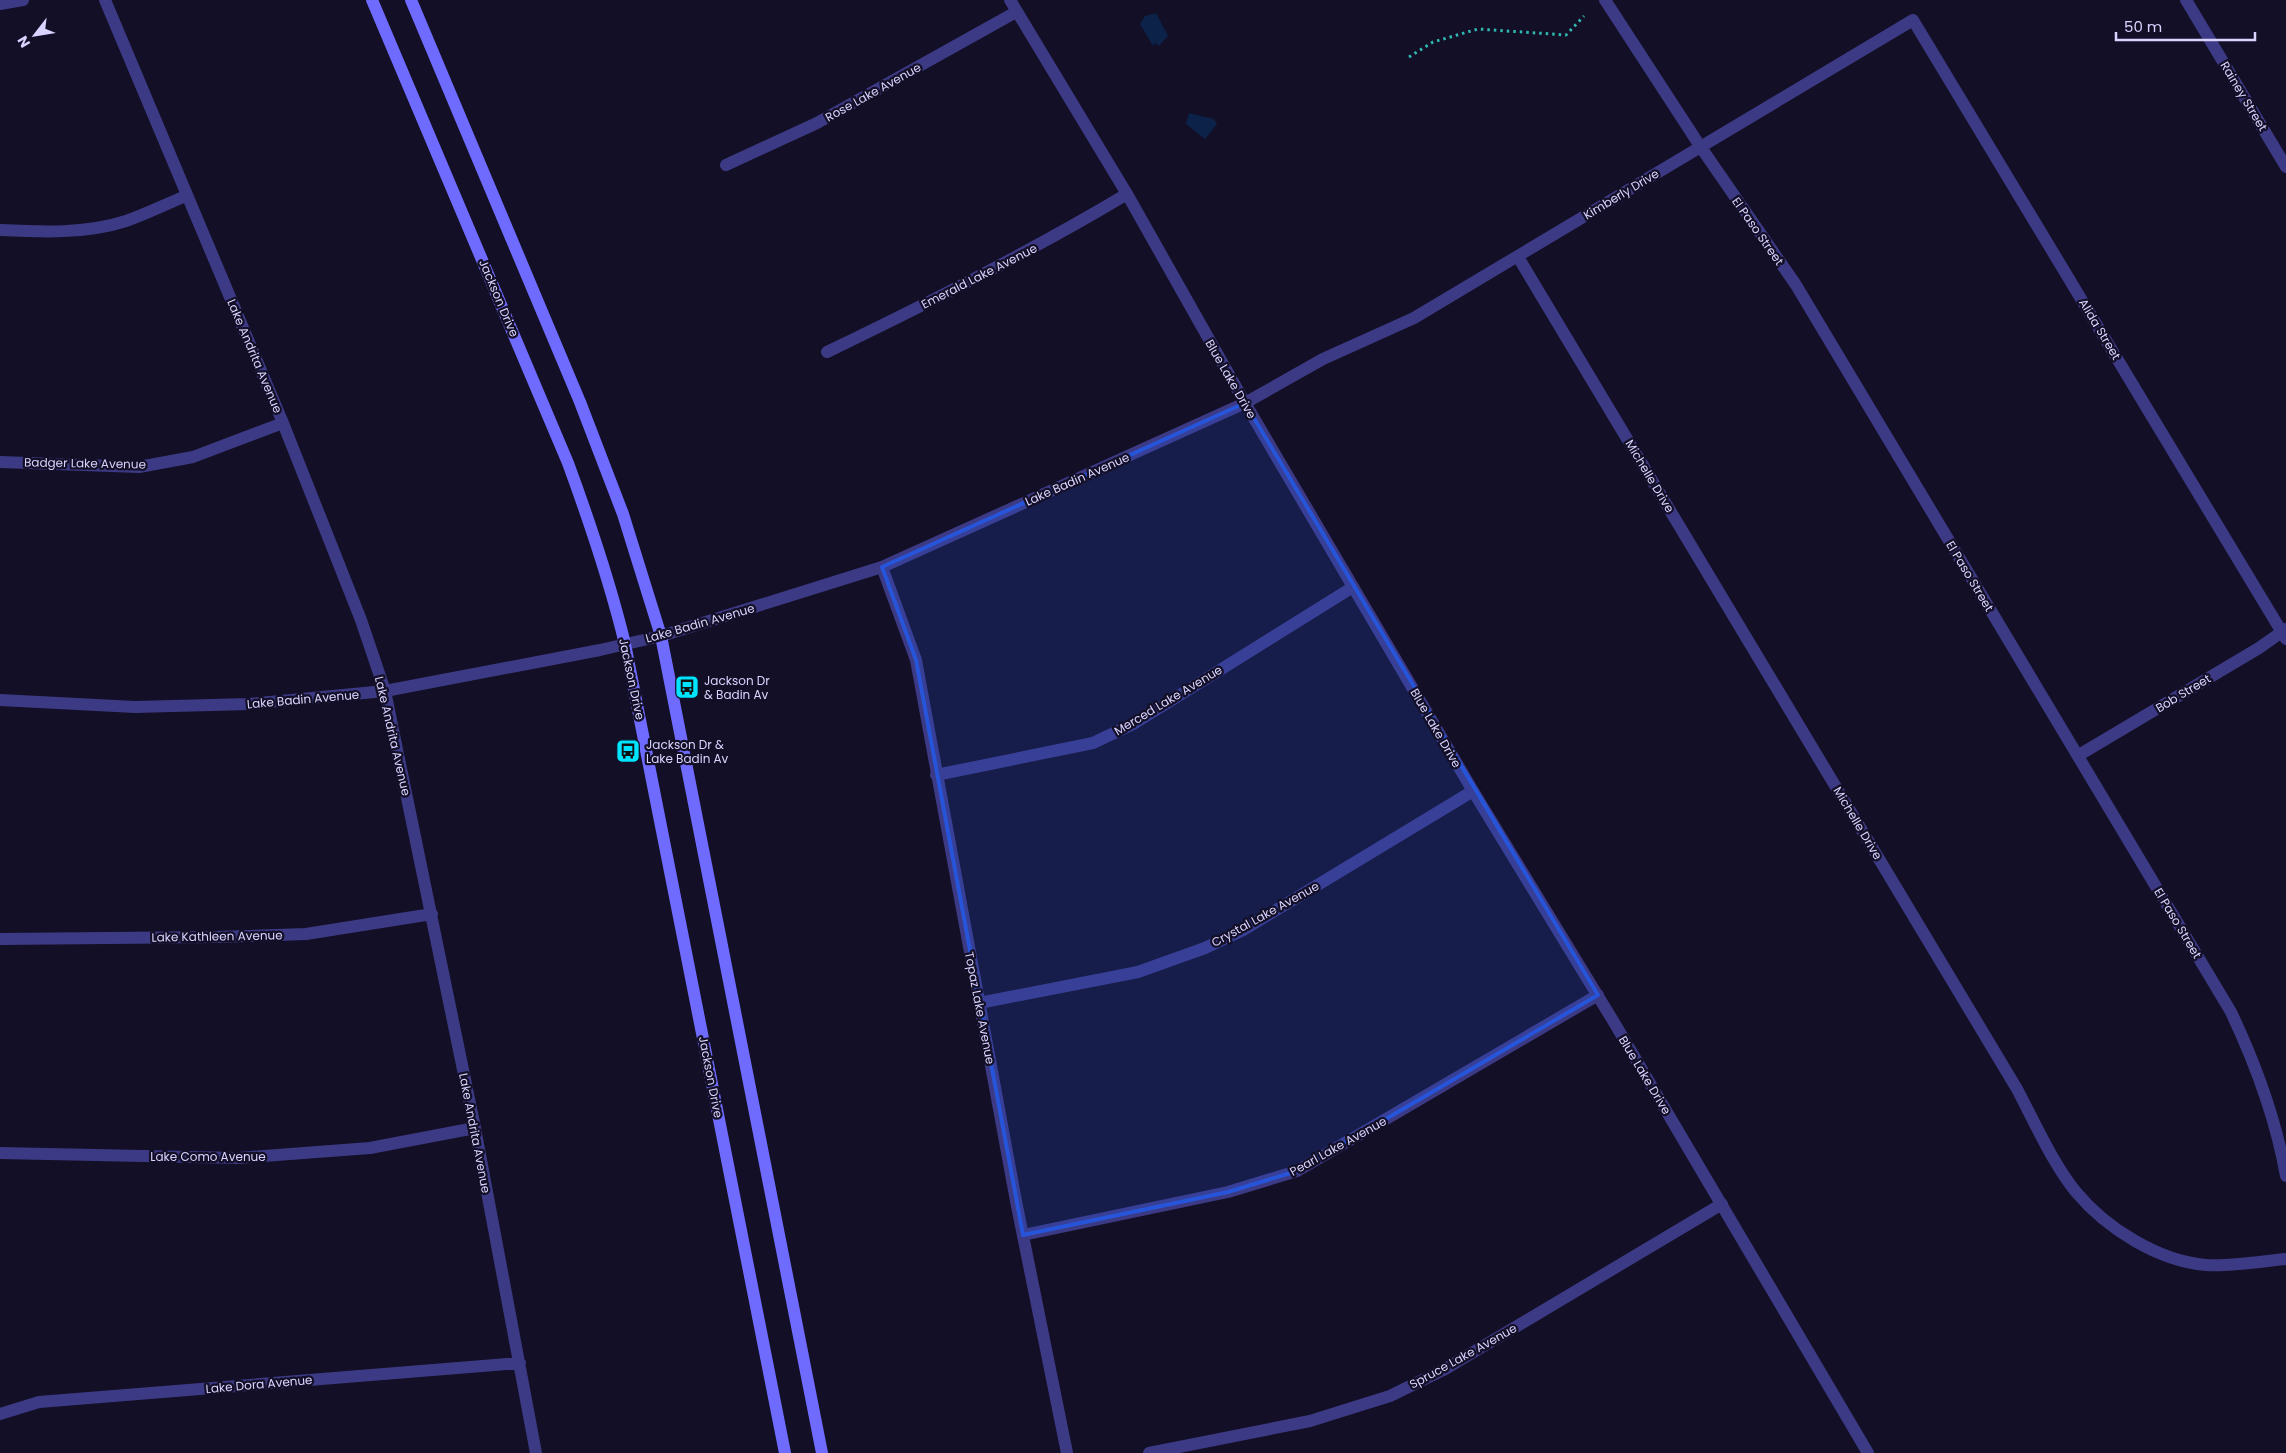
<svg xmlns="http://www.w3.org/2000/svg" width="2286" height="1453" font-family="Poppins,sans-serif">
	<rect width="100%" height="100%" fill="#130f26"/>
	<path fill="#0c2248" d="M 1156,13 L 1168,36 L 1159,46 L 1155,43 L 1153,46 L 1140,24 L 1145,16 Z
		M 1189,113 L 1214,119 L 1217,124 L 1205,139 L 1186,124 Z"/>
	<g fill="none" stroke-linecap="round" stroke-linejoin="round">
		<path stroke="#2fb8b0" stroke-width="3" stroke-dasharray="2.5 4" stroke-linecap="butt" d="M 1409,57 L 1433,42 L 1478,29 L 1566,35 L 1584,16"/>
		<path stroke="#3d3a85" stroke-width="12" d="M 105,0 L 283,423 L 361,620 L 385,691 L 475,1128 L 536,1453
			M 2186,0 L 2286,167
			M 0,4 L 23,0
			M 726,165 L 817,123 L 1016,12
			M 0,230 C 41,232 86,234 126,221 C 146,214 166,204 186,196
			M 1518,257 L 2017,1089 C 2034,1121 2053,1164 2076,1192 C 2106,1228 2158,1261 2206,1265 C 2227,1267 2264,1261 2286,1259
			M 827,352 C 929,303 1030,252 1127,194
			M 0,462 L 139,467 L 193,457 L 283,423
			M 882,567 L 916,660 L 1016,1201 L 1067,1453
			M 0,700 L 135,707 L 249,704 L 385,691 L 600,650 L 661,636 L 882,567 L 1245,403 L 1323,359 L 1414,318 L 1913,20 L 2286,639
			M 2079,755 L 2259,648 L 2286,629
			M 936,775 L 1093,743 L 1135,723 L 1353,587
			M 0,939 L 216,937 L 306,934 L 432,914
			M 979,1003 L 1138,972 L 1205,948 L 1243,930 L 1473,791
			M 0,1153 L 238,1158 L 370,1148 L 475,1128
			M 1023,1235 L 1228,1192 L 1297,1171 L 1598,995
			M 0,1414 L 39,1402 L 520,1363
			M 1149,1453 L 1310,1421 L 1390,1396 L 1445,1369 L 1722,1204"/>
		<path stroke="#3d3a85" stroke-width="12" d="M 1010,0 L 1127,194 L 1245,403 L 1473,791 L 1612,1019 L 1868,1453
			M 1605,0 L 1700,146 L 1796,285 L 2231,1012 C 2256,1065 2276,1119 2286,1176"/>
		<path stroke="#6f6bff" stroke-width="12" d="M 372,0 L 568,463 C 590,523 610,582 625,644 L 785,1453
			M 411,0 L 580,402 L 623,514 L 661,636 L 822,1453"/>
	</g>
	<path fill="#2655da" fill-opacity="0.2" stroke="#2655da" stroke-width="4" stroke-linejoin="round" d="M 1245,403 L 1598,995 L 1297,1171 L 1228,1192 L 1023,1235 L 916,660 L 882,567 Z"/>
	<defs>
		<g id="bus-square" transform="scale(1.25)"><rect x="-9" y="-9" width="18" height="18" rx="4" fill="#00e5ff" stroke="#130f26"/><path d="M-5-6H5V4H4V6H2V4H-2V6H-4V4H-5ZM-3.5-4V0h7V-4ZM-3.5 1.2v1.5H-2V1.2ZM2 1.2v1.5H3.5V1.2Z" fill="#111"/></g>
	</defs>
	<g fill-rule="evenodd">
		<use href="#bus-square" x="687" y="687"/>
		<use href="#bus-square" x="628" y="751"/>
	</g>
	<g text-anchor="middle" dominant-baseline="central" stroke-width="4.5" stroke-linejoin="round" paint-order="stroke">
		<g font-size="12" fill="#d9d4ff" stroke="#130f26">
			<text transform="translate(873 92) rotate(-29)">Rose Lake Avenue</text>
			<text transform="translate(2244 96) rotate(59)">Rainey Street</text>
			<text transform="translate(1621 194) rotate(-31)">Kimberly Drive</text>
			<text transform="translate(1758 231) rotate(55)">El Paso Street</text>
			<text transform="translate(979 276) rotate(-27)">Emerald Lake Avenue</text>
			<text transform="translate(499 298) rotate(67)">Jackson Drive</text>
			<text transform="translate(2100 329) rotate(59)">Alida Street</text>
			<text transform="translate(255 356) rotate(67)">Lake Andrita Avenue</text>
			<text transform="translate(1231 379) rotate(60)">Blue Lake Drive</text>
			<text transform="translate(85 463) rotate(1)">Badger Lake Avenue</text>
			<text transform="translate(1650 476) rotate(59)">Michelle Drive</text>
			<text transform="translate(1077 479) rotate(-24)">Lake Badin Avenue</text>
			<text transform="translate(1970 576) rotate(59)">El Paso Street</text>
			<text transform="translate(700 623) rotate(-16)">Lake Badin Avenue</text>
			<text transform="translate(632 679) rotate(78)">Jackson Drive</text>
			<text transform="translate(2183 693) rotate(-31)">Bob Street</text>
			<text transform="translate(303 699) rotate(-5)">Lake Badin Avenue</text>
			<text transform="translate(1168 700) rotate(-31)">Merced Lake Avenue</text>
			<text transform="translate(1436 728) rotate(60)">Blue Lake Drive</text>
			<text transform="translate(393 736) rotate(77)">Lake Andrita Avenue</text>
			<text transform="translate(1858 823) rotate(59)">Michelle Drive</text>
			<text transform="translate(1265 914) rotate(-29)">Crystal Lake Avenue</text>
			<text transform="translate(2178 923) rotate(59)">El Paso Street</text>
			<text transform="translate(217 936) rotate(-1)">Lake Kathleen Avenue</text>
			<text transform="translate(980 1008) rotate(79)">Topaz Lake Avenue</text>
			<text transform="translate(1645 1075) rotate(59)">Blue Lake Drive</text>
			<text transform="translate(711 1077) rotate(79)">Jackson Drive</text>
			<text transform="translate(475 1133) rotate(79)">Lake Andrita Avenue</text>
			<text transform="translate(1338 1146) rotate(-29)">Pearl Lake Avenue</text>
			<text x="208" y="1156">Lake Como Avenue</text>
			<text transform="translate(1463 1356) rotate(-29)">Spruce Lake Avenue</text>
			<text transform="translate(259 1384) rotate(-5)">Lake Dora Avenue</text>
		</g>
		<g font-size="12" fill="#d9d4ff" stroke="#130f26" text-anchor="start">
			<text x="704" y="680">Jackson Dr<tspan x="704" dy="14">&amp; Badin Av</tspan></text>
			<text x="646" y="744">Jackson Dr &amp;<tspan x="646" dy="14">Lake Badin Av</tspan></text>
		</g>
	</g>
	<g transform="translate(35 35) rotate(239)" stroke="#130f26" stroke-width="4" paint-order="stroke">
	<path d="M0-4L9 19L0 12L-9 19Z" fill="#d9d4ff"/>
	<text y="-8" font-size="14" font-weight="bold" text-anchor="middle" fill="#d9d4ff">N</text>
	</g>
	<path d="M2116 32v8h139v-8" fill="none" stroke="#d9d4ff" stroke-width="2.5"/>
	<text x="2124" y="32" font-size="15" fill="#d9d4ff" stroke="#130f26" stroke-width="4" paint-order="stroke">50 m</text>
</svg>
